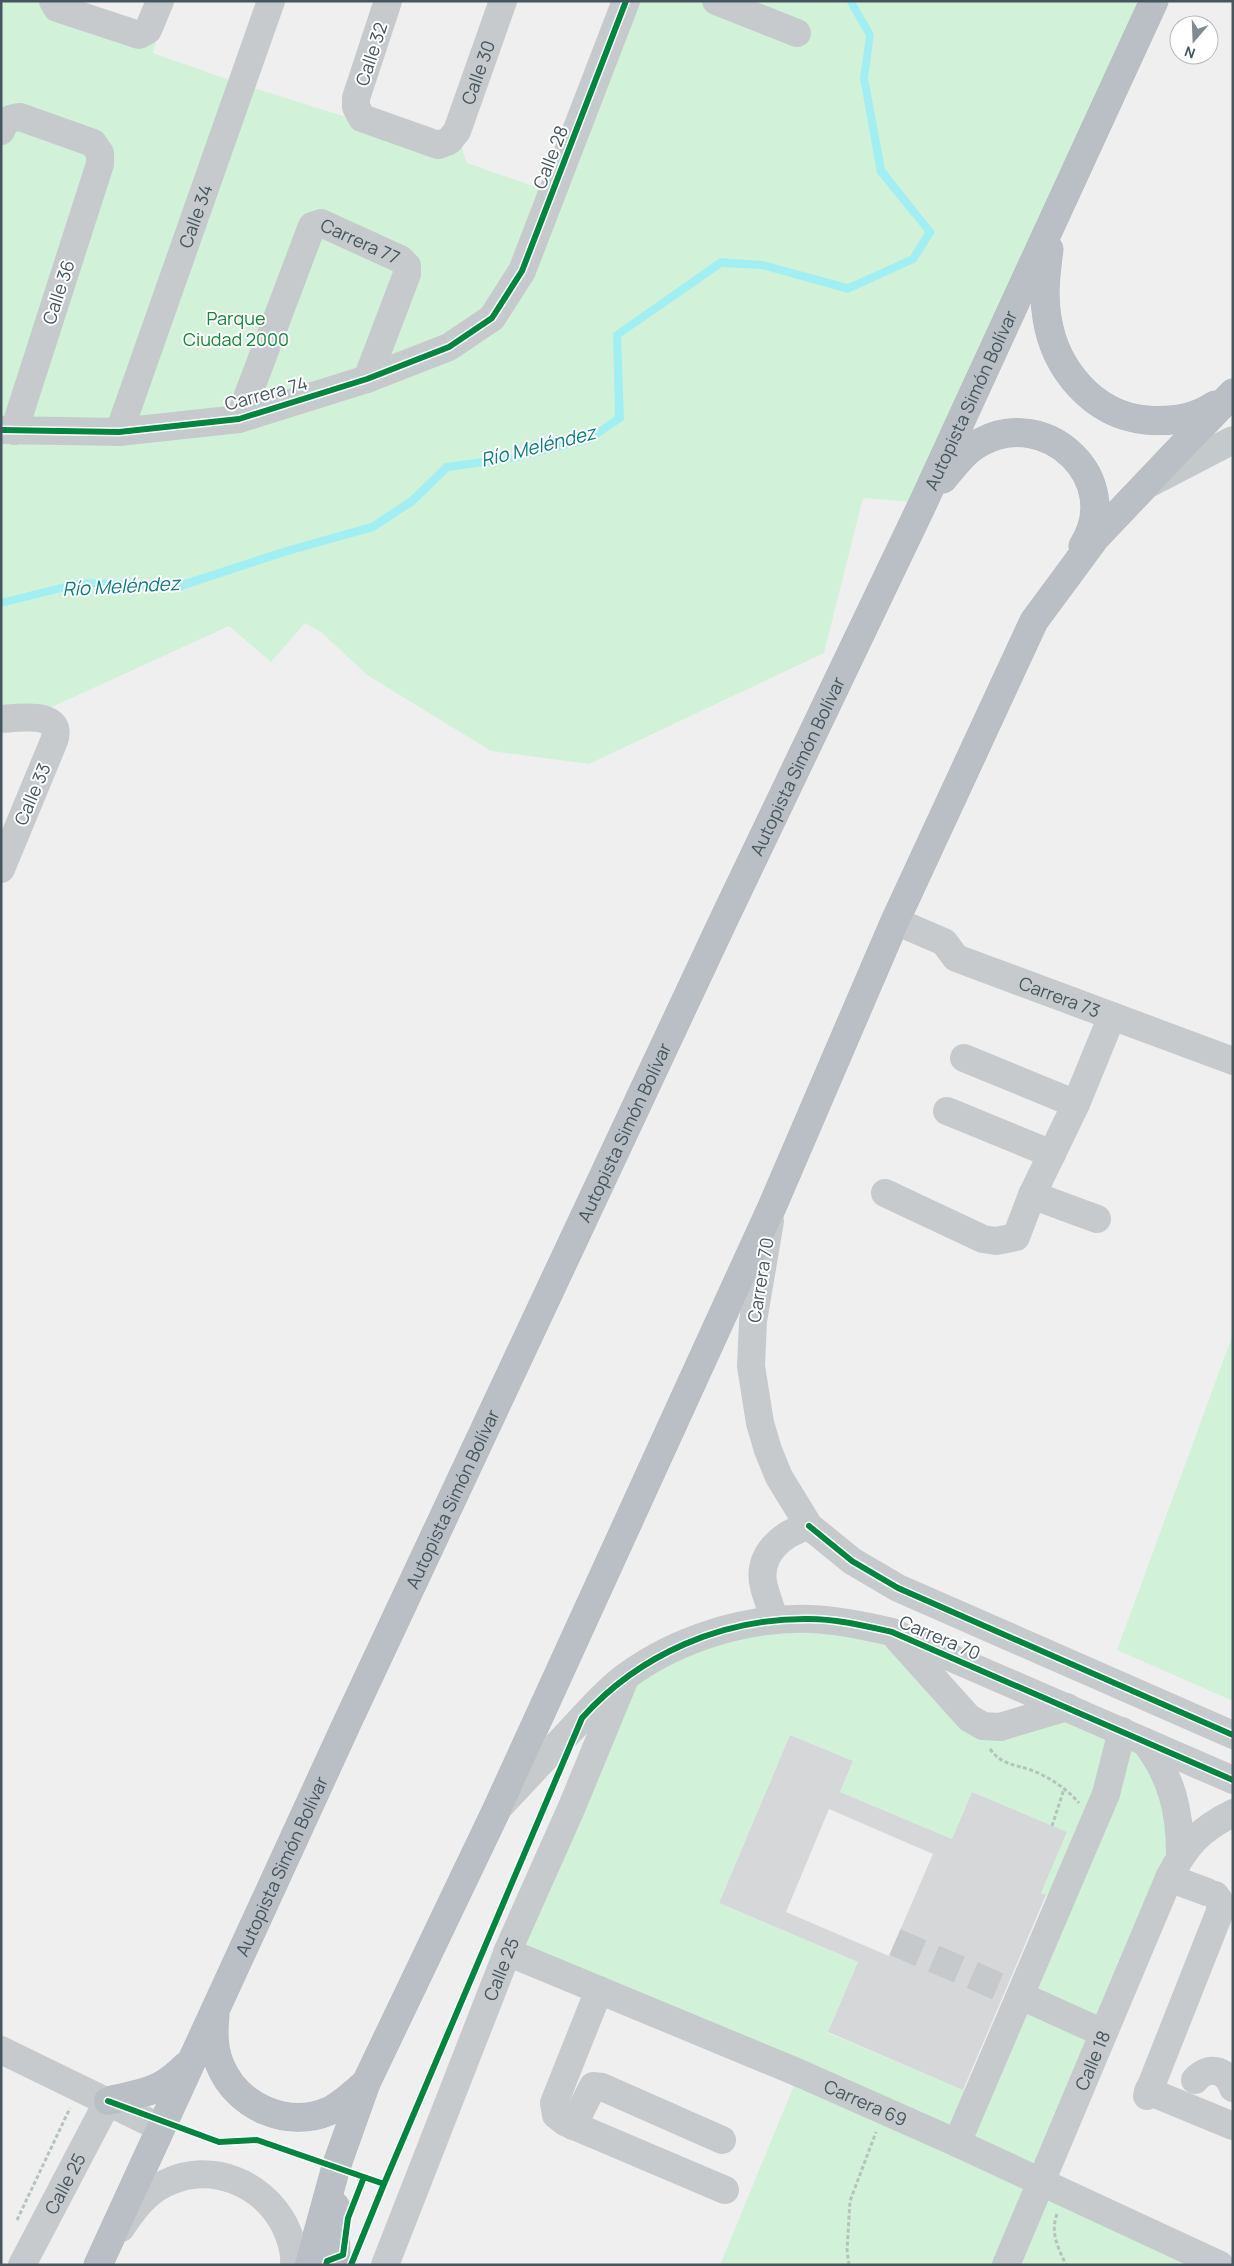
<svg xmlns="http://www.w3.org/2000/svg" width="1234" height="2266" font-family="Manrope,sans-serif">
	<rect width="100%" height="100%" fill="#f0efef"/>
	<path fill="#d1f2d8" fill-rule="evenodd" d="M 1,1 L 34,1 L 156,42 L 153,53 L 241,84 L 346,117 L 461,146 L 467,163 L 533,186 L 557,181 L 626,1 L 1154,1 L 923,503 L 863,498 L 824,653 L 589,764 L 491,751 L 367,675 L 321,632 L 305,623 L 271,662 L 229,626 L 30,717 L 1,719 Z
		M 1233,1334 L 1233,1701 L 1117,1650 Z
		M 723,1630 L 892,1632 L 969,1718 L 1051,1713 L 1145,1742 L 1180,1831 L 1040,2183 L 1220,2265 L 720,2265 L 799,2073 L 509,1948 L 625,1677 ZM 790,1735 L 853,1761 L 840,1792 L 952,1839 L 972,1792 L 1067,1832 L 1041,1893 L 1053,1899 L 971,2093 L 828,2033 L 858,1962 L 719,1903 Z"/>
	<path fill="#a2eff3" d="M 846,1 L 855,1 L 874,34 L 868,78 L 885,169 L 935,232 L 916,262 L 848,293 L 762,269 L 722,267 L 621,337 L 624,420 L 590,443 L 512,462 L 449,471 L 414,505 L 374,531 L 288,555 L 179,591 L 82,587 L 1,607 L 1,599 L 81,579 L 178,582 L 286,547 L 371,523 L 409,498 L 445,463 L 511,454 L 587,436 L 615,416 L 613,333 L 720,258 L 763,261 L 848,284 L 910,256 L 925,232 L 877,173 L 860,78 L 866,36 Z"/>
	<path fill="#d6d7d8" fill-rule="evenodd" d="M 790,1735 L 853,1761 L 840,1792 L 952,1839 L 972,1792 L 1067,1832 L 1041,1893 L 1046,1895 L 963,2090 L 828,2032 L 858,1962 L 719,1903 ZM 829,1809 L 933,1854 L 889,1956 L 786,1912 Z"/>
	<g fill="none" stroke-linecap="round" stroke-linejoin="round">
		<path stroke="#c5c9cb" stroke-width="28" stroke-dasharray="28 14" stroke-linecap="butt" d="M 895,1942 L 1039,2004"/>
		<g stroke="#b4bbc0" stroke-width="29">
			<g id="highway">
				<path d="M 1049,249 C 1046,272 1043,295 1047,318 C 1055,369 1093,415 1146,420 C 1170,422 1195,419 1215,405"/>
				<path d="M 943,479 C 954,466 965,450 981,442 C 1047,406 1125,480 1083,546"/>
				<path d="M 215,2016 C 213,2033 213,2049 220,2065 C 237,2107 288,2129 329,2111 C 342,2105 355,2092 366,2083"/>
				<path d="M 108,2101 C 144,2092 158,2094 186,2066"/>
				<path d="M 335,2206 L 336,2265"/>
				<path id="s9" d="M 98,2265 L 347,1723 L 724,919 L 923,503 L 1154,1"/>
				<path d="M 309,2265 L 336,2167 L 366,2083 L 497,1809 L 772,1207 L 895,921 L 1034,621 L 1096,537 L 1233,393"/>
			</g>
		</g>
		<path stroke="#b4c4bd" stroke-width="3" stroke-dasharray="4 2.5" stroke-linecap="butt" d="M 990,1749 C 1002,1765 1013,1764 1031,1770 C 1049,1777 1066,1788 1079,1803
			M 1052,1826 L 1064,1789
			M 1057,2214 C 1050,2233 1058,2247 1066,2265
			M 17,2220 L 70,2108
			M 849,2265 L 847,2250 L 850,2201 L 876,2132"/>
		<g stroke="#c6cacc" stroke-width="28">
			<path d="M 53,1 L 57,8 L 139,35 L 148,30 L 160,1"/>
			<path id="s1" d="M 388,1 L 356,98 L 356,107 L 362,118 L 438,145 L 449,141 L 457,131 L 503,1"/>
			<path d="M 716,1 L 797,33"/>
			<path d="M 1,131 C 5,120 10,118 20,117 L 93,143 L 100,153 L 100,164 L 14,431"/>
			<path id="s2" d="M 239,419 L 312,226 L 321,223 L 400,259 L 407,266 L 407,274 L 367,379"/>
			<path d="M 1,430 L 119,432 L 239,419 L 367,379 L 449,347 L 492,318 L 522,271 L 626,1"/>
			<path id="s3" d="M 119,432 L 271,1"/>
			<path d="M 1,719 C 18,718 65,710 54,741 L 1,869"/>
			<path id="s4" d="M 895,921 L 944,942 L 956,958 L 1233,1061"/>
			<path d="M 964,1058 L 1076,1104"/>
			<path d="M 947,1111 L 1052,1154"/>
			<path d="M 885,1193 L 983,1239 L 996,1241 L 1016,1237 L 1032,1195 L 1076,1104 L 1112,1016"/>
			<path d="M 1032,1195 L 1097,1219"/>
			<path d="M 770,1221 L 753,1321 L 751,1366 L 760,1423 L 768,1450 L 779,1477 L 809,1526 L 852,1561 L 898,1588 L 1233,1735"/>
			<path d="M 775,1620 C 771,1609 767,1598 764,1587 C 756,1555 782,1533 809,1526"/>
			<path d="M 898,1639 L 969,1718 L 983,1726 L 1000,1727 L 1067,1707"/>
			<path d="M 1145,1742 C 1172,1777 1180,1811 1180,1855"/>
			<path d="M 501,1805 C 525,1779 549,1754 573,1728 C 590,1710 605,1692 625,1677 C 676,1639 746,1617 810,1619 C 838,1620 865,1626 892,1632 L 1233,1780"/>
			<path d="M 1169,1878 L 1207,1892"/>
			<path id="s5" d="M 507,1952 L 799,2073 L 957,2143 L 1220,2265"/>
			<path d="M 599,1990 L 554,2103 L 556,2115 L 565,2122 L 725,2190"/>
			<path d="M 1039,2004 L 1103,2033"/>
			<path d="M 1,2050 L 161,2128"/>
			<path d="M 1195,2080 C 1208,2065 1227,2069 1233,2088"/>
			<path d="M 1148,2091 L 1233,2126"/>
			<path d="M 1147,2096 L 1219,1914 C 1221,1906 1221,1901 1215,1895"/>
			<path d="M 573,2126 L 593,2086 L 602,2087 L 722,2140"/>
			<path d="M 957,2143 L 1106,1794 L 1122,1731"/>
			<path d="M 121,2228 C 133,2210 146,2192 166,2183 C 211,2161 262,2183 284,2224 C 290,2236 295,2252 294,2265"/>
			<path id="s6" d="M 22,2265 L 108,2101"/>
			<path id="s7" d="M 385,2265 L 509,1948 L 571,1809 L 623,1683"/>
			<path id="s8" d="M 1006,2265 L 1169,1878 C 1185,1846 1200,1829 1233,1813"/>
		</g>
		<path stroke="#c4c9cb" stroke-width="28" d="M 1150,483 L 1233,440"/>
		<use href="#highway" stroke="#b9bfc4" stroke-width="28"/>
		<g stroke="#fff" stroke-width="9">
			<path id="cycleway" d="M 1,430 L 119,432 L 239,419 L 367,379 L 449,347 L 492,318 L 522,271 L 626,1
				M 809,1526 L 852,1561 L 898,1588 L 1233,1735
				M 108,2101 L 219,2142 L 257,2140 L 384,2184 L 351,2265
				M 384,2184 L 582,1718 C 639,1654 723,1618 809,1619 C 837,1619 865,1626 892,1632 L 1233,1780
				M 326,2265 L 327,2261 L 343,2255 L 348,2218 L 364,2177"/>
		</g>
		<use href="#cycleway" stroke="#00873e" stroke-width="6"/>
	</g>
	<g text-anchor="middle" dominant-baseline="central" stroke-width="4" stroke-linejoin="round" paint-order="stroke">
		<g font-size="18" fill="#45565e" stroke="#fff">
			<text transform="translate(371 54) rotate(-72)">Calle 32</text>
			<text stroke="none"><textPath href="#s1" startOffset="291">Calle 30</textPath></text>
			<text transform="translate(550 157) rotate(-69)">Calle 28</text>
			<text stroke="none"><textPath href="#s3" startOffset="229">Calle 34</textPath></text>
			<text stroke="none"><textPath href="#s2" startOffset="259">Carrera 77</textPath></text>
			<text transform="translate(58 292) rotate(-72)">Calle 36</text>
			<text transform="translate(266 393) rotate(-15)">Carrera 74</text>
			<text stroke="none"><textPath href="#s9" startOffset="2059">Autopista Simón Bolívar</textPath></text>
			<text stroke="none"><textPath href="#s9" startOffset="1654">Autopista Simón Bolívar</textPath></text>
			<text transform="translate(32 794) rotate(-67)">Calle 33</text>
			<text stroke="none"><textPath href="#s4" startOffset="184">Carrera 73</textPath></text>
			<text stroke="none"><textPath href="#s9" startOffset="1249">Autopista Simón Bolívar</textPath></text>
			<text transform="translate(760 1280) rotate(-81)">Carrera 70</text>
			<text stroke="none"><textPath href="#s9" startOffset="844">Autopista Simón Bolívar</textPath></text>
			<text transform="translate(940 1637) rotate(23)">Carrera 70</text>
			<text stroke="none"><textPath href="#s9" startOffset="439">Autopista Simón Bolívar</textPath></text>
			<text stroke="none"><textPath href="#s7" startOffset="318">Calle 25</textPath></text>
			<text stroke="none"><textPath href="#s8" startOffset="222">Calle 18</textPath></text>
			<text stroke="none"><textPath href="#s5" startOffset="389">Carrera 69</textPath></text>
			<text stroke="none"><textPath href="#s6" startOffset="92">Calle 25</textPath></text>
		</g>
		<g font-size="18" fill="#0d8837" stroke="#fff">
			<text x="236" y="318">Parque<tspan x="236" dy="21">Ciudad 2000</tspan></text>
		</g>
		<g font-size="19" font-style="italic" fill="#057e84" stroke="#fff">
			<text transform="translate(538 446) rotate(-14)">Río Meléndez</text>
			<text transform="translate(121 586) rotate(-3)">Río Meléndez</text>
		</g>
	</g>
	<rect width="1234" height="2266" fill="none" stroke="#45565e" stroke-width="5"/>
	<g transform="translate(1194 40) rotate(199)"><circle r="24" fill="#ffffff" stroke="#b5bbbf"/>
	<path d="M0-4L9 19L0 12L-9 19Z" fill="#818c91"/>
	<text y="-8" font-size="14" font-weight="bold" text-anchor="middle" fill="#45565e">N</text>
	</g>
</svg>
